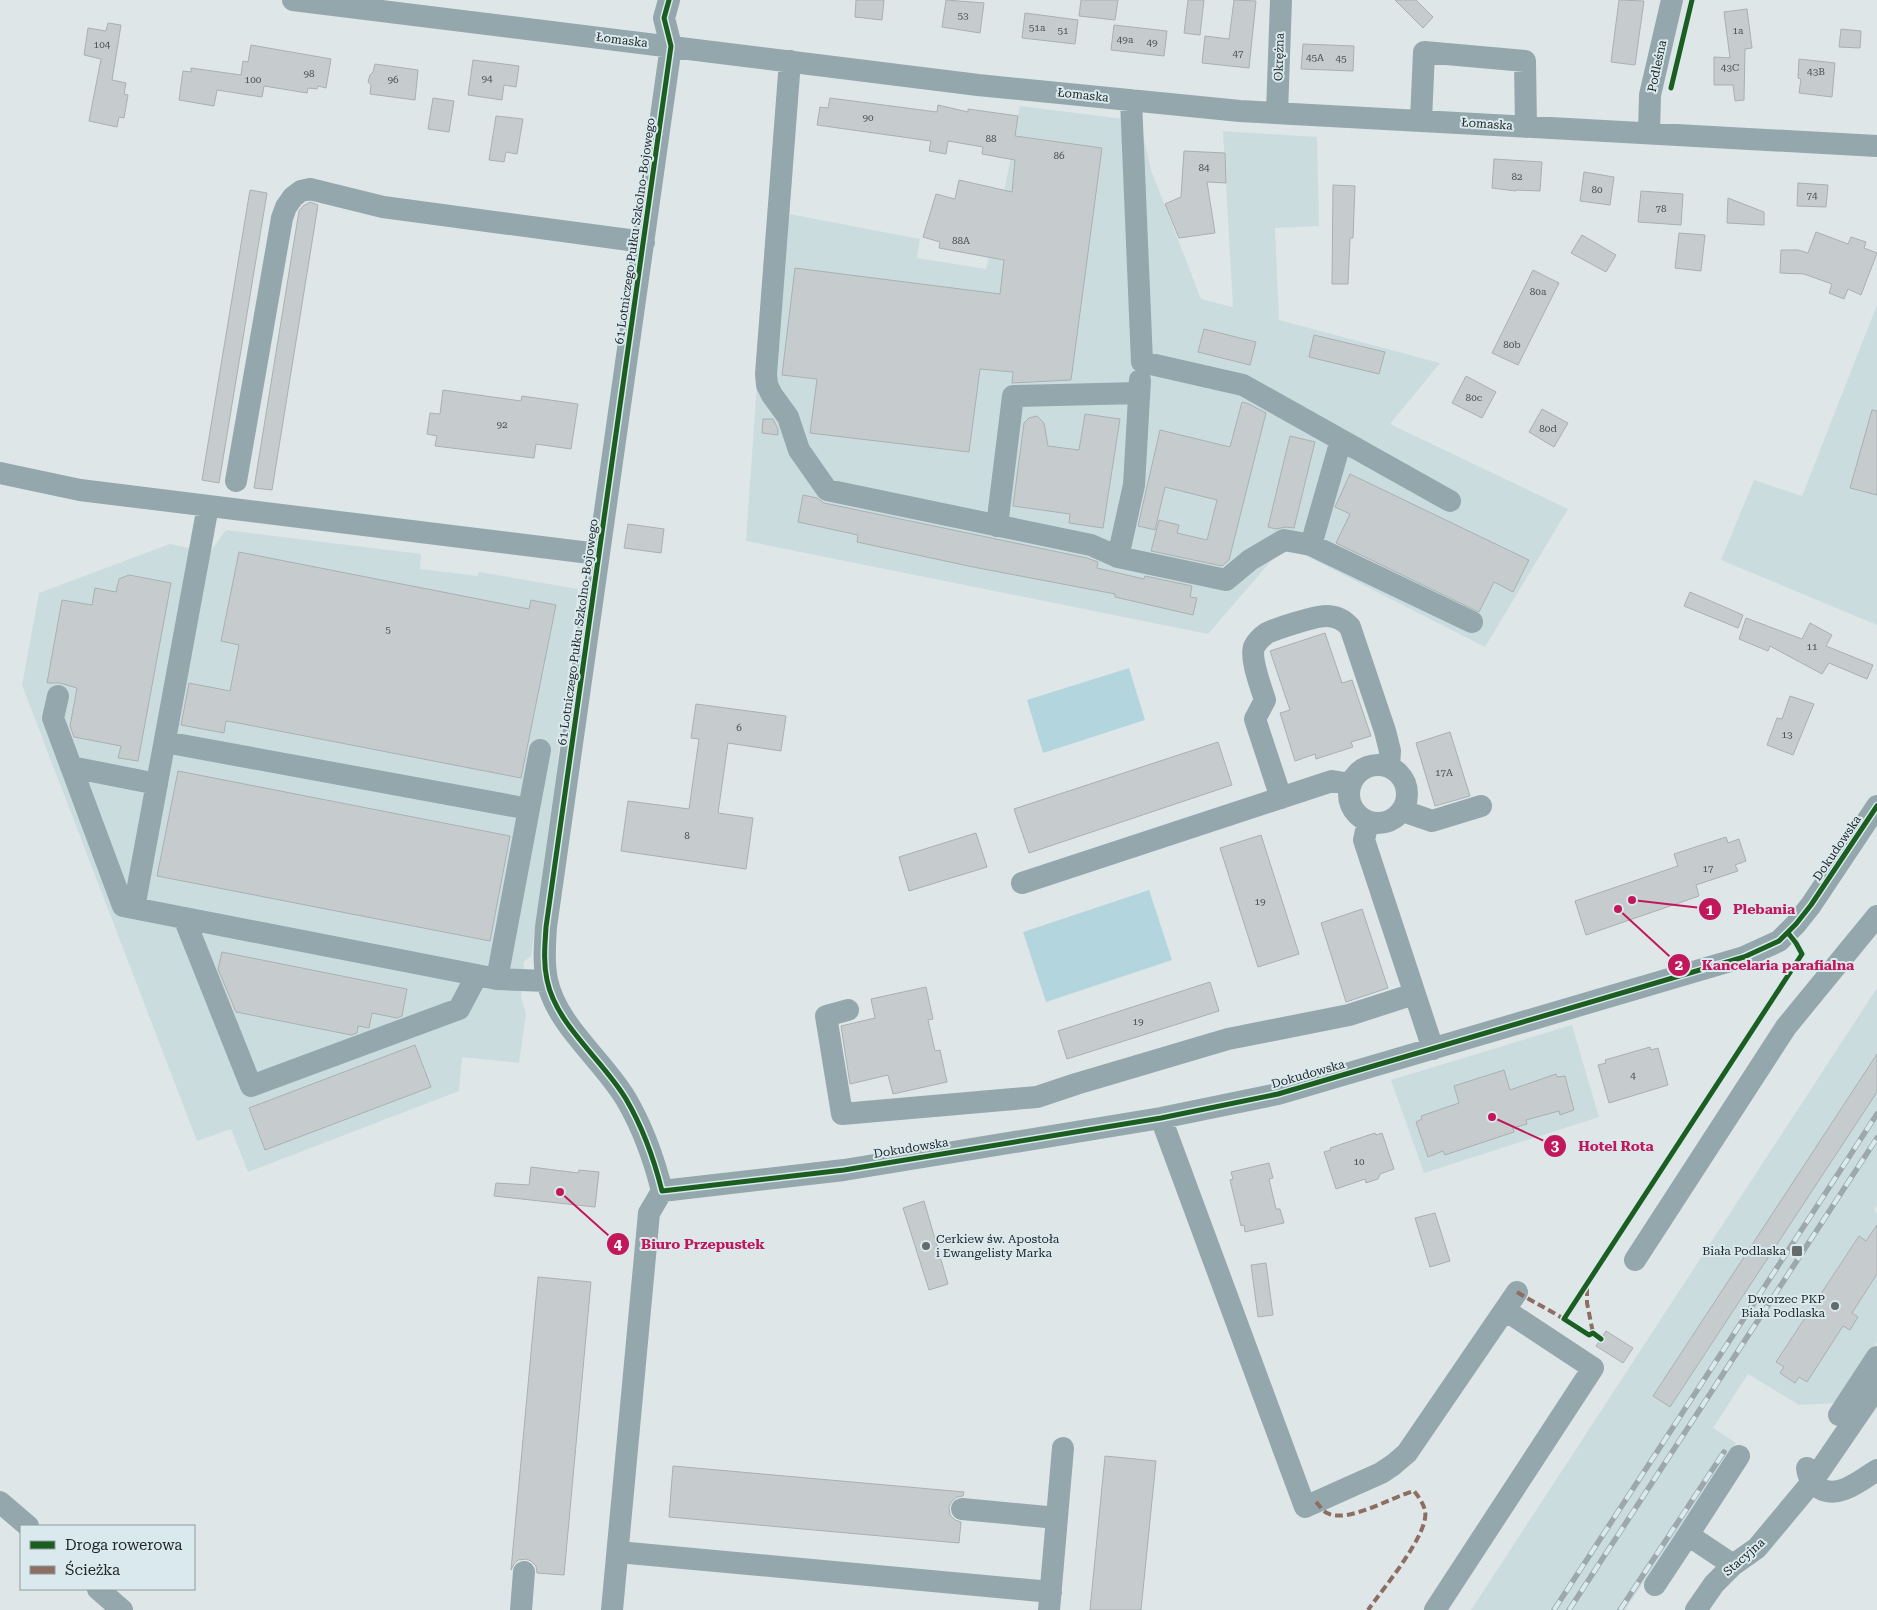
<svg xmlns="http://www.w3.org/2000/svg" width="1877" height="1610" font-family="'Roboto Serif',serif">
	<rect width="100%" height="100%" fill="#dee6e8"/>
	<path fill="#cbdcdf" d="M 1020,106 L 1140,121 L 1151,170 L 1201,299 L 1233,307 L 1223,131 L 1317,137 L 1319,226 L 1275,228 L 1279,320 L 1440,363 L 1390,424 L 1568,509 L 1485,647 L 1285,545 L 1208,634 L 746,541 L 769,212 L 789,214 L 920,239 L 917,258 L 986,269 L 1007,177 Z
		M 1877,305 L 1877,625 L 1721,560 L 1754,480 L 1802,496 Z
		M 226,530 L 421,554 L 420,569 L 478,576 L 479,572 L 578,589 L 556,775 L 531,956 L 524,962 L 521,997 L 526,1014 L 519,1063 L 462,1057 L 459,1091 L 248,1172 L 231,1129 L 197,1141 L 22,685 L 39,593 L 170,544 L 210,552 Z
		M 1877,988 L 1877,1206 L 1874,1210 L 1877,1213 L 1877,1342 L 1836,1403 L 1799,1405 L 1748,1374 L 1713,1428 L 1736,1443 L 1625,1610 L 1471,1610 Z
		M 1572,1025 L 1599,1117 L 1424,1173 L 1391,1080 Z"/>
	<path fill="#b3d6de" d="M 1129,668 L 1145,720 L 1043,753 L 1027,700 Z
		M 1149,890 L 1172,960 L 1046,1002 L 1023,932 Z"/>
	<path fill="#c6ccce" stroke="#a9b0b1" d="M 856,0 L 884,0 L 882,20 L 855,17 Z
		M 946,0 L 984,3 L 980,33 L 942,27 Z
		M 1081,0 L 1118,0 L 1115,20 L 1079,16 Z
		M 1188,0 L 1204,0 L 1200,35 L 1184,33 Z
		M 1234,0 L 1256,1 L 1249,68 L 1202,63 L 1205,36 L 1229,39 Z
		M 1395,0 L 1416,0 L 1433,17 L 1423,28 Z
		M 1619,0 L 1644,1 L 1635,65 L 1611,62 Z
		M 1747,9 L 1752,48 L 1745,49 L 1744,100 L 1735,101 L 1733,85 L 1714,85 L 1714,57 L 1730,58 L 1724,12 Z
		M 1025,13 L 1078,20 L 1075,44 L 1022,38 Z
		M 108,23 L 121,25 L 112,80 L 126,83 L 124,94 L 128,95 L 124,118 L 119,117 L 117,127 L 89,121 L 101,59 L 84,55 L 88,28 L 106,31 Z
		M 1114,25 L 1167,31 L 1164,56 L 1111,50 Z
		M 1841,29 L 1861,31 L 1860,48 L 1839,47 Z
		M 1303,44 L 1354,46 L 1353,71 L 1301,69 Z
		M 251,45 L 331,59 L 326,88 L 318,86 L 317,89 L 308,88 L 307,93 L 264,86 L 262,97 L 217,90 L 214,106 L 179,100 L 183,71 L 191,72 L 191,68 L 241,75 L 243,61 L 248,62 Z
		M 1799,59 L 1835,63 L 1832,97 L 1799,93 L 1801,79 L 1798,78 Z
		M 473,60 L 519,66 L 516,87 L 504,85 L 502,100 L 468,95 Z
		M 375,64 L 418,70 L 415,100 L 370,94 L 371,85 L 368,82 L 370,75 L 373,72 Z
		M 433,98 L 454,101 L 449,132 L 428,129 Z
		M 830,98 L 937,112 L 938,105 L 968,112 L 968,109 L 1018,116 L 1015,136 L 1102,148 L 1071,380 L 1012,383 L 1013,372 L 980,369 L 969,452 L 810,433 L 817,379 L 782,375 L 795,268 L 1000,294 L 1004,260 L 939,248 L 940,242 L 923,237 L 936,194 L 955,199 L 959,180 L 1012,192 L 1015,160 L 982,154 L 983,147 L 948,141 L 946,154 L 929,151 L 931,141 L 817,125 L 820,107 L 828,108 Z
		M 496,116 L 523,119 L 517,154 L 506,152 L 504,162 L 489,160 Z
		M 1184,151 L 1225,153 L 1226,183 L 1207,182 L 1215,233 L 1179,238 L 1165,204 L 1181,197 Z
		M 1494,159 L 1542,162 L 1540,191 L 1516,190 L 1516,191 L 1492,188 Z
		M 1584,172 L 1614,177 L 1610,205 L 1580,201 Z
		M 1798,183 L 1828,185 L 1826,207 L 1797,206 Z
		M 1333,185 L 1355,186 L 1353,238 L 1350,238 L 1348,284 L 1332,284 Z
		M 250,190 L 267,193 L 219,483 L 202,480 Z
		M 1641,191 L 1683,194 L 1681,225 L 1638,222 Z
		M 1728,198 L 1764,212 L 1764,225 L 1727,223 Z
		M 310,202 L 318,205 L 272,490 L 254,488 L 299,211 L 303,206 Z
		M 1816,232 L 1848,244 L 1851,237 L 1866,242 L 1864,248 L 1877,253 L 1861,295 L 1848,289 L 1844,299 L 1829,293 L 1832,284 L 1804,274 L 1780,273 L 1781,250 L 1798,250 L 1808,253 Z
		M 1679,233 L 1705,235 L 1701,271 L 1675,268 Z
		M 1582,235 L 1616,255 L 1606,272 L 1571,253 Z
		M 1533,270 L 1559,283 L 1518,365 L 1492,353 Z
		M 1204,329 L 1256,342 L 1250,365 L 1198,352 Z
		M 1314,335 L 1385,352 L 1379,374 L 1309,357 Z
		M 1466,376 L 1496,392 L 1482,418 L 1452,403 Z
		M 443,390 L 521,401 L 522,396 L 578,404 L 571,449 L 536,444 L 534,458 L 435,446 L 437,436 L 427,434 L 430,413 L 440,414 Z
		M 1242,402 L 1249,404 L 1266,413 L 1229,560 L 1222,566 L 1151,551 L 1159,520 L 1179,525 L 1177,533 L 1207,540 L 1217,500 L 1165,487 L 1155,530 L 1138,526 L 1160,430 L 1230,447 Z
		M 1542,409 L 1568,423 L 1554,447 L 1529,432 Z
		M 1872,410 L 1877,411 L 1877,495 L 1850,488 Z
		M 1085,414 L 1120,419 L 1103,528 L 1069,523 L 1070,514 L 1013,506 L 1024,423 L 1029,418 L 1037,416 L 1044,423 L 1048,446 L 1079,450 Z
		M 763,419 L 773,419 L 778,429 L 778,435 L 762,433 Z
		M 1290,436 L 1315,442 L 1294,528 L 1286,527 L 1276,529 L 1268,527 Z
		M 1350,474 L 1529,560 L 1513,592 L 1494,582 L 1479,612 L 1336,543 L 1350,514 L 1335,507 Z
		M 803,495 L 817,498 L 824,503 L 1087,558 L 1098,562 L 1097,568 L 1144,579 L 1145,576 L 1192,586 L 1190,597 L 1197,598 L 1193,615 L 1115,597 L 1115,594 L 973,567 L 857,542 L 858,535 L 798,522 Z
		M 628,524 L 664,529 L 661,553 L 624,548 Z
		M 239,552 L 529,609 L 531,600 L 556,605 L 521,778 L 238,723 L 226,721 L 224,733 L 181,725 L 189,683 L 230,691 L 239,645 L 221,641 Z
		M 129,575 L 171,583 L 138,761 L 118,758 L 121,746 L 74,737 L 70,726 L 77,688 L 60,683 L 47,683 L 62,600 L 92,605 L 95,588 L 116,592 L 119,579 Z
		M 1690,592 L 1743,615 L 1738,628 L 1684,606 Z
		M 1746,618 L 1802,639 L 1810,623 L 1832,635 L 1826,646 L 1873,665 L 1867,679 L 1829,663 L 1822,674 L 1770,646 L 1768,651 L 1739,639 Z
		M 1325,633 L 1342,683 L 1352,680 L 1371,736 L 1351,742 L 1353,747 L 1316,759 L 1315,754 L 1295,761 L 1280,713 L 1290,710 L 1270,651 Z
		M 1790,696 L 1814,704 L 1793,755 L 1767,745 L 1777,718 L 1782,719 Z
		M 696,704 L 786,716 L 781,751 L 728,743 L 718,813 L 753,818 L 746,869 L 621,851 L 628,801 L 689,809 L 699,739 L 691,738 Z
		M 1450,732 L 1470,796 L 1435,806 L 1416,743 Z
		M 1218,742 L 1232,785 L 1029,853 L 1014,809 Z
		M 178,771 L 510,836 L 490,941 L 157,876 Z
		M 976,833 L 987,867 L 909,891 L 899,857 Z
		M 1261,835 L 1299,954 L 1258,967 L 1220,848 Z
		M 1726,837 L 1728,843 L 1739,839 L 1746,861 L 1735,865 L 1738,871 L 1696,885 L 1699,896 L 1586,935 L 1575,901 L 1678,866 L 1674,854 Z
		M 1362,909 L 1388,988 L 1346,1002 L 1321,923 Z
		M 222,952 L 407,989 L 402,1016 L 397,1018 L 372,1013 L 369,1028 L 358,1026 L 357,1033 L 351,1035 L 236,1012 L 218,969 Z
		M 1210,982 L 1219,1011 L 1067,1059 L 1058,1031 Z
		M 926,987 L 933,1019 L 928,1020 L 935,1051 L 940,1050 L 947,1082 L 893,1094 L 888,1075 L 850,1084 L 841,1026 L 875,1018 L 871,999 Z
		M 415,1045 L 431,1087 L 265,1150 L 249,1108 Z
		M 1650,1047 L 1651,1050 L 1658,1048 L 1668,1085 L 1609,1103 L 1598,1065 L 1606,1063 L 1605,1060 Z
		M 1877,1054 L 1877,1092 L 1670,1407 L 1653,1396 Z
		M 1504,1070 L 1510,1090 L 1556,1074 L 1557,1077 L 1565,1076 L 1574,1110 L 1560,1115 L 1559,1111 L 1526,1120 L 1527,1124 L 1513,1128 L 1514,1132 L 1445,1155 L 1443,1151 L 1428,1157 L 1416,1122 L 1422,1119 L 1421,1116 L 1459,1103 L 1454,1086 Z
		M 1375,1133 L 1376,1135 L 1382,1133 L 1394,1169 L 1380,1174 L 1378,1179 L 1366,1183 L 1365,1179 L 1336,1189 L 1324,1152 L 1331,1150 L 1330,1148 Z
		M 1269,1163 L 1273,1178 L 1269,1179 L 1276,1209 L 1280,1209 L 1284,1223 L 1245,1232 L 1244,1225 L 1241,1226 L 1230,1180 L 1233,1179 L 1231,1172 Z
		M 531,1167 L 578,1173 L 579,1170 L 599,1172 L 595,1207 L 494,1196 L 496,1183 L 529,1185 Z
		M 924,1201 L 948,1284 L 929,1290 L 903,1208 Z
		M 1435,1213 L 1450,1261 L 1430,1267 L 1415,1218 Z
		M 1877,1225 L 1877,1274 L 1852,1313 L 1858,1317 L 1850,1330 L 1843,1326 L 1807,1382 L 1799,1377 L 1795,1383 L 1780,1373 L 1784,1367 L 1776,1362 L 1859,1236 L 1866,1241 Z
		M 1266,1263 L 1273,1315 L 1258,1317 L 1251,1265 Z
		M 538,1277 L 591,1282 L 564,1575 L 537,1573 L 536,1566 L 531,1561 L 526,1559 L 518,1560 L 514,1564 L 511,1570 Z
		M 1606,1331 L 1633,1348 L 1623,1363 L 1596,1346 Z
		M 1105,1456 L 1156,1461 L 1141,1610 L 1090,1610 Z
		M 673,1466 L 964,1492 L 963,1496 L 957,1497 L 952,1501 L 949,1507 L 950,1515 L 955,1520 L 961,1522 L 959,1543 L 669,1517 Z"/>
	<g fill="none" stroke-linecap="round" stroke-linejoin="round">
		<path stroke="#93a7ac" stroke-width="22" d="M 293,0 L 978,85 L 1240,111 L 1877,146
			M 790,61 L 766,374 L 767,385 L 772,395 L 788,417 L 799,450 L 827,490 L 1091,545 L 1118,557 L 1226,580 L 1250,560 L 1284,540 L 1311,545 L 1472,622
			M 1131,100 L 1142,362 L 1243,385 L 1450,501
			M 1277,113 L 1281,0
			M 1421,120 L 1424,52 L 1525,61 L 1526,127
			M 1649,132 L 1650,95 L 1672,0
			M 0,473 L 80,490 L 598,554
			M 236,481 L 282,218 L 286,207 L 293,197 L 301,191 L 310,189 L 383,207 L 644,242
			M 997,526 L 1013,396 L 1139,393
			M 1311,545 L 1341,440
			M 1118,557 L 1134,485 L 1140,380
			M 58,696 L 53,718 L 123,906 L 497,979 L 547,981
			M 165,742 L 529,809
			M1349 794a29 29 0 1 1 58 0a29 29 0 1 1-58 0Z
			M 71,767 L 157,784
			M 1281,798 L 1255,719 L 1265,700 C 1261,687 1250,659 1254,647 C 1257,641 1261,637 1267,633 C 1278,628 1315,616 1326,616 C 1336,616 1344,620 1350,627 L 1385,731 L 1390,751 L 1389,767
			M 1403,811 L 1432,821 L 1481,806
			M 1368,822 L 1364,840 L 1433,1049
			M 1022,883 L 1332,781 L 1351,784
			M 134,908 L 208,506
			M 184,918 L 251,1086 L 459,1009 L 477,975
			M 497,979 L 540,750
			M 848,1010 L 826,1016 L 842,1114 L 1037,1097 L 1076,1084 L 1228,1039 L 1349,1015 L 1414,994
			M 1161,1118 L 1305,1507 L 1381,1473 L 1393,1465 L 1407,1453 L 1517,1292
			M 662,1191 L 844,1170 L 1161,1118 L 1278,1094 L 1744,957 L 1779,941 L 1796,924 L 1811,905 L 1877,806
			M 662,1191 C 654,1159 643,1128 626,1099 C 603,1060 556,1025 547,980 C 543,962 545,944 546,927 L 671,46 L 664,18 L 669,0
			M 1635,1260 L 1786,1027 L 1877,916
			M 1839,1415 L 1877,1357
			M 1807,1468 C 1808,1476 1811,1483 1819,1488 C 1838,1500 1861,1480 1877,1470
			M 0,1502 L 28,1526
			M 962,1509 L 1057,1518
			M 1688,1535 L 1739,1456
			M 618,1552 L 1051,1592
			M 1655,1585 L 1688,1535 L 1733,1565
			M 98,1589 L 122,1610
			M 521,1610 L 524,1572
			M 612,1610 L 649,1213 L 662,1191
			M 1049,1610 L 1063,1448
			M 1435,1610 L 1593,1368 L 1505,1310
			M 1696,1610 L 1714,1584 L 1733,1565 L 1757,1548 L 1812,1482 L 1877,1387"/>
		<g stroke="#9ca8ac" stroke-width="5.5">
			<path id="rail" d="M 1554,1610 L 1877,1114
				M 1569,1610 L 1877,1138
				M 1620,1610 L 1724,1452"/>
		</g>
		<use href="#rail" stroke="#d9e9ed" stroke-width="4" stroke-dasharray="11" stroke-linecap="butt"/>
		<path stroke="#8d6e63" stroke-width="4" stroke-dasharray="8 4" stroke-linecap="butt" d="M 1587,1288 L 1587,1303 L 1593,1333
			M 1517,1292 C 1533,1302 1548,1309 1564,1319
			M 1316,1502 C 1319,1505 1323,1511 1327,1513 C 1348,1524 1391,1497 1414,1491 C 1418,1496 1424,1504 1425,1511 C 1430,1533 1382,1590 1368,1610"/>
		<g stroke="#d9e9ed" stroke-width="8">
			<path id="cycleway" d="M 669,0 L 664,18 L 671,46 L 546,927 C 545,944 543,962 547,980 C 556,1025 603,1060 626,1099 C 643,1128 654,1159 662,1191 L 844,1170 L 1161,1118 L 1278,1094 L 1744,957 L 1779,941 L 1796,924 L 1811,905 L 1877,806
				M 1671,88 L 1692,0
				M 1601,1339 L 1593,1333 L 1589,1335 L 1564,1319 L 1802,954 L 1796,943 L 1788,933"/>
		</g>
		<use href="#cycleway" stroke="#1b5e20" stroke-width="5"/>
	</g>
	<g fill="#646b6d" stroke="#d9e9ed" stroke-width="2">
		<circle cx="926" cy="1246" r="5"/>
		<rect x="1791" y="1245" width="12" height="12" rx="2.5"/>
		<circle cx="1835" cy="1306" r="5"/>
	</g>
	<g text-anchor="middle" dominant-baseline="central" stroke-width="4" stroke-linejoin="round" paint-order="stroke">
		<g font-size="10" fill="#4c5254">
			<text x="963" y="15">53</text>
			<text x="1037" y="27">51a</text>
			<text x="1063" y="30">51</text>
			<text x="1738" y="30">1a</text>
			<text x="1125" y="39">49a</text>
			<text x="1152" y="42">49</text>
			<text x="102" y="44">104</text>
			<text x="1238" y="53">47</text>
			<text x="1315" y="57">45A</text>
			<text x="1341" y="58">45</text>
			<text x="1730" y="67">43C</text>
			<text x="1816" y="71">43B</text>
			<text x="309" y="73">98</text>
			<text x="487" y="78">94</text>
			<text x="253" y="79">100</text>
			<text x="393" y="79">96</text>
			<text x="868" y="117">90</text>
			<text x="991" y="138">88</text>
			<text x="1059" y="155">86</text>
			<text x="1204" y="167">84</text>
			<text x="1517" y="176">82</text>
			<text x="1597" y="189">80</text>
			<text x="1812" y="195">74</text>
			<text x="1661" y="208">78</text>
			<text x="961" y="240">88A</text>
			<text x="1538" y="291">80a</text>
			<text x="1512" y="344">80b</text>
			<text x="1474" y="397">80c</text>
			<text x="502" y="424">92</text>
			<text x="1548" y="428">80d</text>
			<text x="388" y="629">5</text>
			<text x="1812" y="646">11</text>
			<text x="739" y="727">6</text>
			<text x="1787" y="734">13</text>
			<text x="1444" y="772">17A</text>
			<text x="687" y="835">8</text>
			<text x="1708" y="868">17</text>
			<text x="1260" y="901">19</text>
			<text x="1138" y="1021">19</text>
			<text x="1633" y="1075">4</text>
			<text x="1359" y="1161">10</text>
		</g>
		<g font-size="12" fill="#23292b" stroke="#d9e9ed">
			<text transform="translate(622 40) rotate(7)">Łomaska</text>
			<text transform="translate(1279 57) rotate(-88)">Okrężna</text>
			<text transform="translate(1657 66) rotate(-78)">Podleśna</text>
			<text transform="translate(1083 95) rotate(6)">Łomaska</text>
			<text transform="translate(1487 124) rotate(4)">Łomaska</text>
			<text transform="translate(635 231) rotate(-82)">61 Lotniczego Pułku Szkolno-Bojowego</text>
			<text transform="translate(578 632) rotate(-82)">61 Lotniczego Pułku Szkolno-Bojowego</text>
			<text transform="translate(1837 848) rotate(-56)">Dokudowska</text>
			<text transform="translate(1308 1074) rotate(-16)">Dokudowska</text>
			<text transform="translate(911 1148) rotate(-9)">Dokudowska</text>
			<text transform="translate(1744 1557) rotate(-41)">Stacyjna</text>
		</g>
		<g font-size="12" fill="#23292b" stroke="#d9e9ed" text-anchor="end">
			<text x="936" y="1239" text-anchor="start">Cerkiew św. Apostoła<tspan x="936" dy="14">i Ewangelisty Marka</tspan></text>
			<text x="1786" y="1251">Biała Podlaska</text>
			<text x="1825" y="1299">Dworzec PKP<tspan x="1825" dy="14">Biała Podlaska</tspan></text>
		</g>
	</g>
	<path fill="none" stroke="#c2185b" stroke-width="2" d="M1632 900L1710 909M1618 909L1679 965M1492 1117L1555 1146M560 1192L618 1244"/>
	<g fill="#c2185b" stroke="#d9e9ed" stroke-width="2">
		<circle cx="1632" cy="900" r="5"/>
		<circle cx="1618" cy="909" r="5"/>
		<circle cx="1492" cy="1117" r="5"/>
		<circle cx="560" cy="1192" r="5"/>
		<circle cx="1710" cy="909" r="12"/>
		<circle cx="1679" cy="965" r="12"/>
		<circle cx="1555" cy="1146" r="12"/>
		<circle cx="618" cy="1244" r="12"/>
	</g>
	<g font-size="15" text-anchor="middle" font-weight="bold" fill="#fff">
		<text x="1710" y="915">1</text>
		<text x="1679" y="970">2</text>
		<text x="1555" y="1151">3</text>
		<text x="618" y="1249">4</text>
	</g>
	<g font-size="14" text-anchor="middle" font-weight="bold" fill="#c2185b" stroke="#d9e9ed" stroke-width="4" stroke-linejoin="round" paint-order="stroke">
		<text x="1764" y="914">Plebania</text>
		<text x="1778" y="970">Kancelaria parafialna</text>
		<text x="1616" y="1151">Hotel Rota</text>
		<text x="703" y="1249">Biuro Przepustek</text>
	</g>
	<rect x="20" y="1525" width="175" height="65" fill="#d9e9ed" stroke="#909c9f"/>
	<rect x="30" y="1541" width="25" height="8" fill="#1b5e20" stroke="#909c9f"/>
	<text x="65" y="1550" font-size="15" fill="#23292b">Droga rowerowa</text>
	<rect x="30" y="1566" width="25" height="8" fill="#8d6e63" stroke="#909c9f"/>
	<text x="65" y="1575" font-size="15" fill="#23292b">Ścieżka</text>
</svg>
